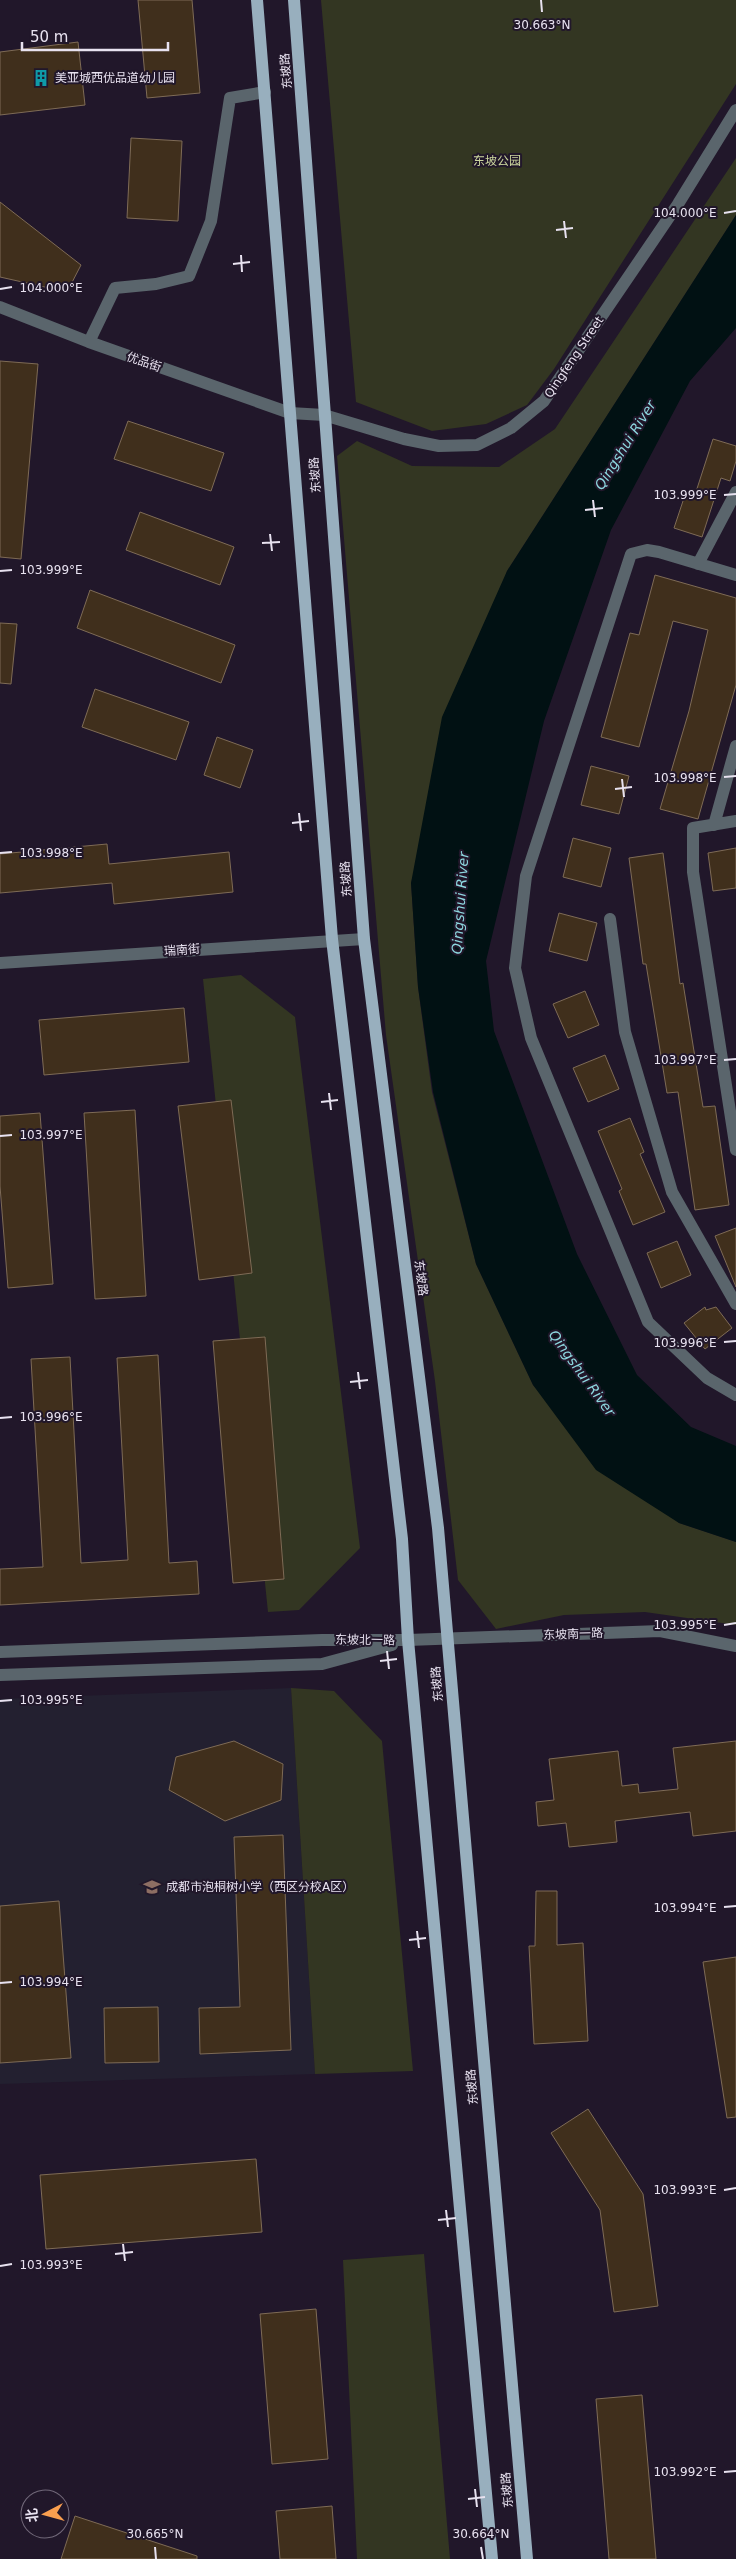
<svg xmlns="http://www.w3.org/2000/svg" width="736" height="2559" font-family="'DejaVu Sans','Noto Sans SC',sans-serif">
	<rect width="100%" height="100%" fill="#21172a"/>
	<path fill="#232030" d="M 291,1688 L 315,2074 L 0,2084 L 0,1699 Z"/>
	<path fill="#333622" d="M 321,0 L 736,0 L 736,84 L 554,369 L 527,405 L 486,424 L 432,431 L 356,402 Z
		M 736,158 L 736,215 L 507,571 L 411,883 L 418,987 L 432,1092 L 476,1264 L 533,1385 L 679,1523 L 736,1542 L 736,1625 L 645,1612 L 564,1615 L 496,1629 L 458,1580 L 435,1381 L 386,1035 L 337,456 L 357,441 L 412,466 L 499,467 L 555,429 Z
		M 241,975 L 295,1017 L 360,1548 L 299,1610 L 268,1612 L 203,979 Z
		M 291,1688 L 334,1691 L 382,1741 L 413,2071 L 315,2074 Z
		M 424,2254 L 450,2559 L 357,2559 L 343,2260 Z"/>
	<path fill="#011113" d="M 736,215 L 736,328 L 690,381 L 611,530 L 544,721 L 486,961 L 494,1031 L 577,1254 L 637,1375 L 691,1427 L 736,1446 L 736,1542 L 679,1523 L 596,1470 L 533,1385 L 476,1264 L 433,1092 L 418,987 L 411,883 L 442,717 L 507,571 Z"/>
	<path fill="#402f1c" stroke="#7e6b56" d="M 138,0 L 192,0 L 200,93 L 147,98 Z
		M 78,42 L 85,105 L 0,115 L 0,52 Z
		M 131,138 L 182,141 L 178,221 L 127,218 Z
		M 0,202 L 81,265 L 67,292 L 0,277 Z
		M 0,361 L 38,364 L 21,559 L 0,557 Z
		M 128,421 L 224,453 L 211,491 L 114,459 Z
		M 713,439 L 736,446 L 736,461 L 730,481 L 721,478 L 702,537 L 674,528 L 685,495 L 694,498 Z
		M 140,512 L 234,547 L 220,585 L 126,550 Z
		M 655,575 L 736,598 L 736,685 L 698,819 L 660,809 L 689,711 L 708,630 L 673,621 L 639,747 L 601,737 L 630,633 L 639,635 Z
		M 90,590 L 235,645 L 221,683 L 77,628 Z
		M 0,623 L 17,624 L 11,684 L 0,683 Z
		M 95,689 L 189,722 L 176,760 L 82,727 Z
		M 217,737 L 253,750 L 240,788 L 204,775 Z
		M 591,766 L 629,776 L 619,814 L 581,805 Z
		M 573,838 L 611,848 L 601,887 L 563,877 Z
		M 107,844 L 109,864 L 229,852 L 233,892 L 114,904 L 112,883 L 0,893 L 0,854 Z
		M 736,848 L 736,888 L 713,891 L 708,853 Z
		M 663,853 L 680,984 L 683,983 L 703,1107 L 715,1106 L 729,1205 L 695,1210 L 678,1092 L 667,1093 L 646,964 L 643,964 L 629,858 Z
		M 559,913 L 597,923 L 587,961 L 549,951 Z
		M 585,991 L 599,1025 L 568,1038 L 553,1004 Z
		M 184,1008 L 189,1062 L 44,1075 L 39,1020 Z
		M 605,1055 L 619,1089 L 588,1102 L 573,1068 Z
		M 231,1100 L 252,1273 L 199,1280 L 178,1106 Z
		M 135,1110 L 146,1296 L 95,1299 L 84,1113 Z
		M 40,1113 L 53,1284 L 8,1288 L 0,1186 L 0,1116 Z
		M 630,1118 L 644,1152 L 640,1154 L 665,1212 L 633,1225 L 619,1191 L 622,1189 L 598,1131 Z
		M 736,1228 L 736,1287 L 715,1236 Z
		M 677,1241 L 691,1275 L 661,1288 L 647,1253 Z
		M 705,1307 L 706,1310 L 716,1307 L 732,1328 L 705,1349 L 684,1323 Z
		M 265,1337 L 284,1579 L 233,1583 L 213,1341 Z
		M 158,1355 L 169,1563 L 197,1561 L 199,1594 L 0,1605 L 0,1569 L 43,1567 L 31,1359 L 70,1357 L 81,1563 L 128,1560 L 117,1358 Z
		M 234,1741 L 283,1764 L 281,1800 L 225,1821 L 169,1790 L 176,1757 Z
		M 736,1741 L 736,1831 L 693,1836 L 690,1812 L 615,1821 L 617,1842 L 569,1847 L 566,1823 L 538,1826 L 536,1802 L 554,1800 L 549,1759 L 618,1751 L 622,1786 L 638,1784 L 639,1793 L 678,1789 L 673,1748 Z
		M 283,1835 L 291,2050 L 200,2054 L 199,2008 L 240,2007 L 234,1837 Z
		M 536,1891 L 557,1891 L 557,1945 L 583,1943 L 588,2041 L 534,2044 L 529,1946 L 535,1946 Z
		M 59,1901 L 71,2058 L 0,2063 L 0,1906 Z
		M 736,1957 L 736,2117 L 727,2118 L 703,1962 Z
		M 158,2007 L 159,2062 L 105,2063 L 104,2008 Z
		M 588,2109 L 643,2194 L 658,2306 L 614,2312 L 600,2210 L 551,2133 Z
		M 256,2159 L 262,2232 L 46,2249 L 40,2175 Z
		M 316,2309 L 328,2459 L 272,2464 L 260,2314 Z
		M 642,2395 L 656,2559 L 609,2559 L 596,2399 Z
		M 332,2506 L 336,2559 L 280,2559 L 276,2511 Z
		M 75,2516 L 197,2556 L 197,2559 L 61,2559 Z"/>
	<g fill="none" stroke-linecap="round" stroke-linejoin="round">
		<path stroke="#5a656c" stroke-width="12" d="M 0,307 L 89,342 L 290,413 L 324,415 L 404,439 L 439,446 L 477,445 L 511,428 L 544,401 L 678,204 L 736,110
			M 89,342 L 115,288 L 156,284 L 189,276 L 211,221 L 230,98 L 265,92
			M 698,564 L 736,492
			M 736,575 L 659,552 L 647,550 L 631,554 L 526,876 L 515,968 L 531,1038 L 648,1322 L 707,1378 L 736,1395
			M 736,821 L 693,828 L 693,872 L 736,1150
			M 714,825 L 736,746
			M 610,919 L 625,1032 L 672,1192 L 736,1304
			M 0,963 L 364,939
			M 0,1652 L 322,1640 L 408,1640 L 660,1631 L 736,1646
			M 0,1675 L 322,1664 L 392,1645"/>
		<path stroke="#98afbe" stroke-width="12" d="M 257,0 L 332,939 L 402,1539 L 408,1640 L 492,2559
			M 294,0 L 364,939 L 438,1528 L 527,2559"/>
	</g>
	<path fill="none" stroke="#e8e2f0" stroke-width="2" d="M 541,0 L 542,12M 724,213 L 736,211M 564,221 L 566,238M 556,230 L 573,228M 241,255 L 242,272M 233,264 L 250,262M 0,289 L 12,287M 724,495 L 736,494M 593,500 L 595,517M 585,510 L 603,508M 270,534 L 272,551M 262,543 L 280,542M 0,571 L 12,570M 724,777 L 736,776M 622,779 L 624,797M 615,789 L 632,787M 299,813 L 301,831M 292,823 L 309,821M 0,853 L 12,852M 724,1060 L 736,1059M 329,1093 L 331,1110M 321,1102 L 338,1100M 0,1136 L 12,1135M 724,1342 L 736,1341M 358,1372 L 360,1389M 350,1382 L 368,1380M 0,1418 L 12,1417M 724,1625 L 736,1623M 387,1651 L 389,1669M 380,1661 L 397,1659M 0,1701 L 12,1700M 724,1907 L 736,1906M 417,1931 L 419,1948M 409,1940 L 426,1938M 0,1983 L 12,1982M 724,2190 L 736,2188M 446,2210 L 448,2227M 438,2220 L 456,2218M 123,2244 L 125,2261M 115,2254 L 133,2252M 0,2266 L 12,2264M 724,2472 L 736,2471M 475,2489 L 477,2507M 468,2499 L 485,2497M 155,2547 L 156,2559M 481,2547 L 483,2559"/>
	<defs>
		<g id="building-bare" transform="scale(1.35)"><path d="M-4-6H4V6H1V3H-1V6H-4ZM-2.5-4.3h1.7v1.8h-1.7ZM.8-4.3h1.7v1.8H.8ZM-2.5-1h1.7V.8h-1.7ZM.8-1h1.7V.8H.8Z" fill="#0f9aa8" stroke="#21172a" stroke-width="2.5" paint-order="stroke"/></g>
		<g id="school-bare" transform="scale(1.35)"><path d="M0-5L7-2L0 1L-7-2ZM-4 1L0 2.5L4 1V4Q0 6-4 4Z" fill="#8d6e63" stroke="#21172a" stroke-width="2.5" paint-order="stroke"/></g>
	</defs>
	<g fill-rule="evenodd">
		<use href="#building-bare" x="41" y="78"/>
		<use href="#school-bare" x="152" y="1887"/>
	</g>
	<g text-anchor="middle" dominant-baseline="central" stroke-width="4" stroke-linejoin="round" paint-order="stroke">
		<g font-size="12" fill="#e8e2f0" stroke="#21172a">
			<text transform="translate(286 71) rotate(-95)">东坡路</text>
			<text transform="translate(574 357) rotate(-56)">Qingfeng Street</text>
			<text transform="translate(144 362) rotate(19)">优品街</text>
			<text transform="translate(315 475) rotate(-94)">东坡路</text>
			<text transform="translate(346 879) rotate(-94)">东坡路</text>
			<text transform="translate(182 950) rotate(-4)">瑞南街</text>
			<text transform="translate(421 1278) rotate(83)">东坡路</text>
			<text transform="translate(573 1634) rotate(-2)">东坡南一路</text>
			<text transform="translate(365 1640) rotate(1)">东坡北一路</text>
			<text transform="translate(437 1684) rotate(-95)">东坡路</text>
			<text transform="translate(472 2087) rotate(-95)">东坡路</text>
			<text transform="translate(507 2490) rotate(-95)">东坡路</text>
		</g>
		<g font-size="12" fill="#e8e2f0" stroke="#21172a" text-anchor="start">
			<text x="55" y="78">美亚城西优品道幼儿园</text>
			<text x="166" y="1887">成都市泡桐树小学（西区分校A区）</text>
		</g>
		<g font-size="12" fill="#ccd69e" stroke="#21172a">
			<text x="497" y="161">东坡公园</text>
		</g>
		<g font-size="14" font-style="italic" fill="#8dd7df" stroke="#21172a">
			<text transform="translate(625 445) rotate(-58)">Qingshui River</text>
			<text transform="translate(460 903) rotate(-86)">Qingshui River</text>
			<text transform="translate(582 1373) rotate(54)">Qingshui River</text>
		</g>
	</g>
	<g font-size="12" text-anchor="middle" fill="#e8e2f0" stroke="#21172a" stroke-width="4" stroke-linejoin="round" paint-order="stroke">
		<text x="542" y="29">30.663°N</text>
		<text x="685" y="217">104.000°E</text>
		<text x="51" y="292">104.000°E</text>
		<text x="685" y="499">103.999°E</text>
		<text x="51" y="574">103.999°E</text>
		<text x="685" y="782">103.998°E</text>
		<text x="51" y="857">103.998°E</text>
		<text x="685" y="1064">103.997°E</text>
		<text x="51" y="1139">103.997°E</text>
		<text x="685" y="1347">103.996°E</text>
		<text x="51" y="1421">103.996°E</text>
		<text x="685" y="1629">103.995°E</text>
		<text x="51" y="1704">103.995°E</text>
		<text x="685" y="1912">103.994°E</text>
		<text x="51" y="1986">103.994°E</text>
		<text x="685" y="2194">103.993°E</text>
		<text x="51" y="2269">103.993°E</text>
		<text x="685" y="2476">103.992°E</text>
		<text x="155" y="2538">30.665°N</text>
		<text x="481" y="2538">30.664°N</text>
	</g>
	<g transform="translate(45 2514) rotate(264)"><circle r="24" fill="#21172a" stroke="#716879"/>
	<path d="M0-4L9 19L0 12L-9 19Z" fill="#fa9f4f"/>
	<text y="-8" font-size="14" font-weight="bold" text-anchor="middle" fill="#e8e2f0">北</text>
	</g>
	<path d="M22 42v8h146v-8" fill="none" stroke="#e8e2f0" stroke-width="2.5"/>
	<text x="30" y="42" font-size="15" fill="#e8e2f0" stroke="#21172a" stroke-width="4" paint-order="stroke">50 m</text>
</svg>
